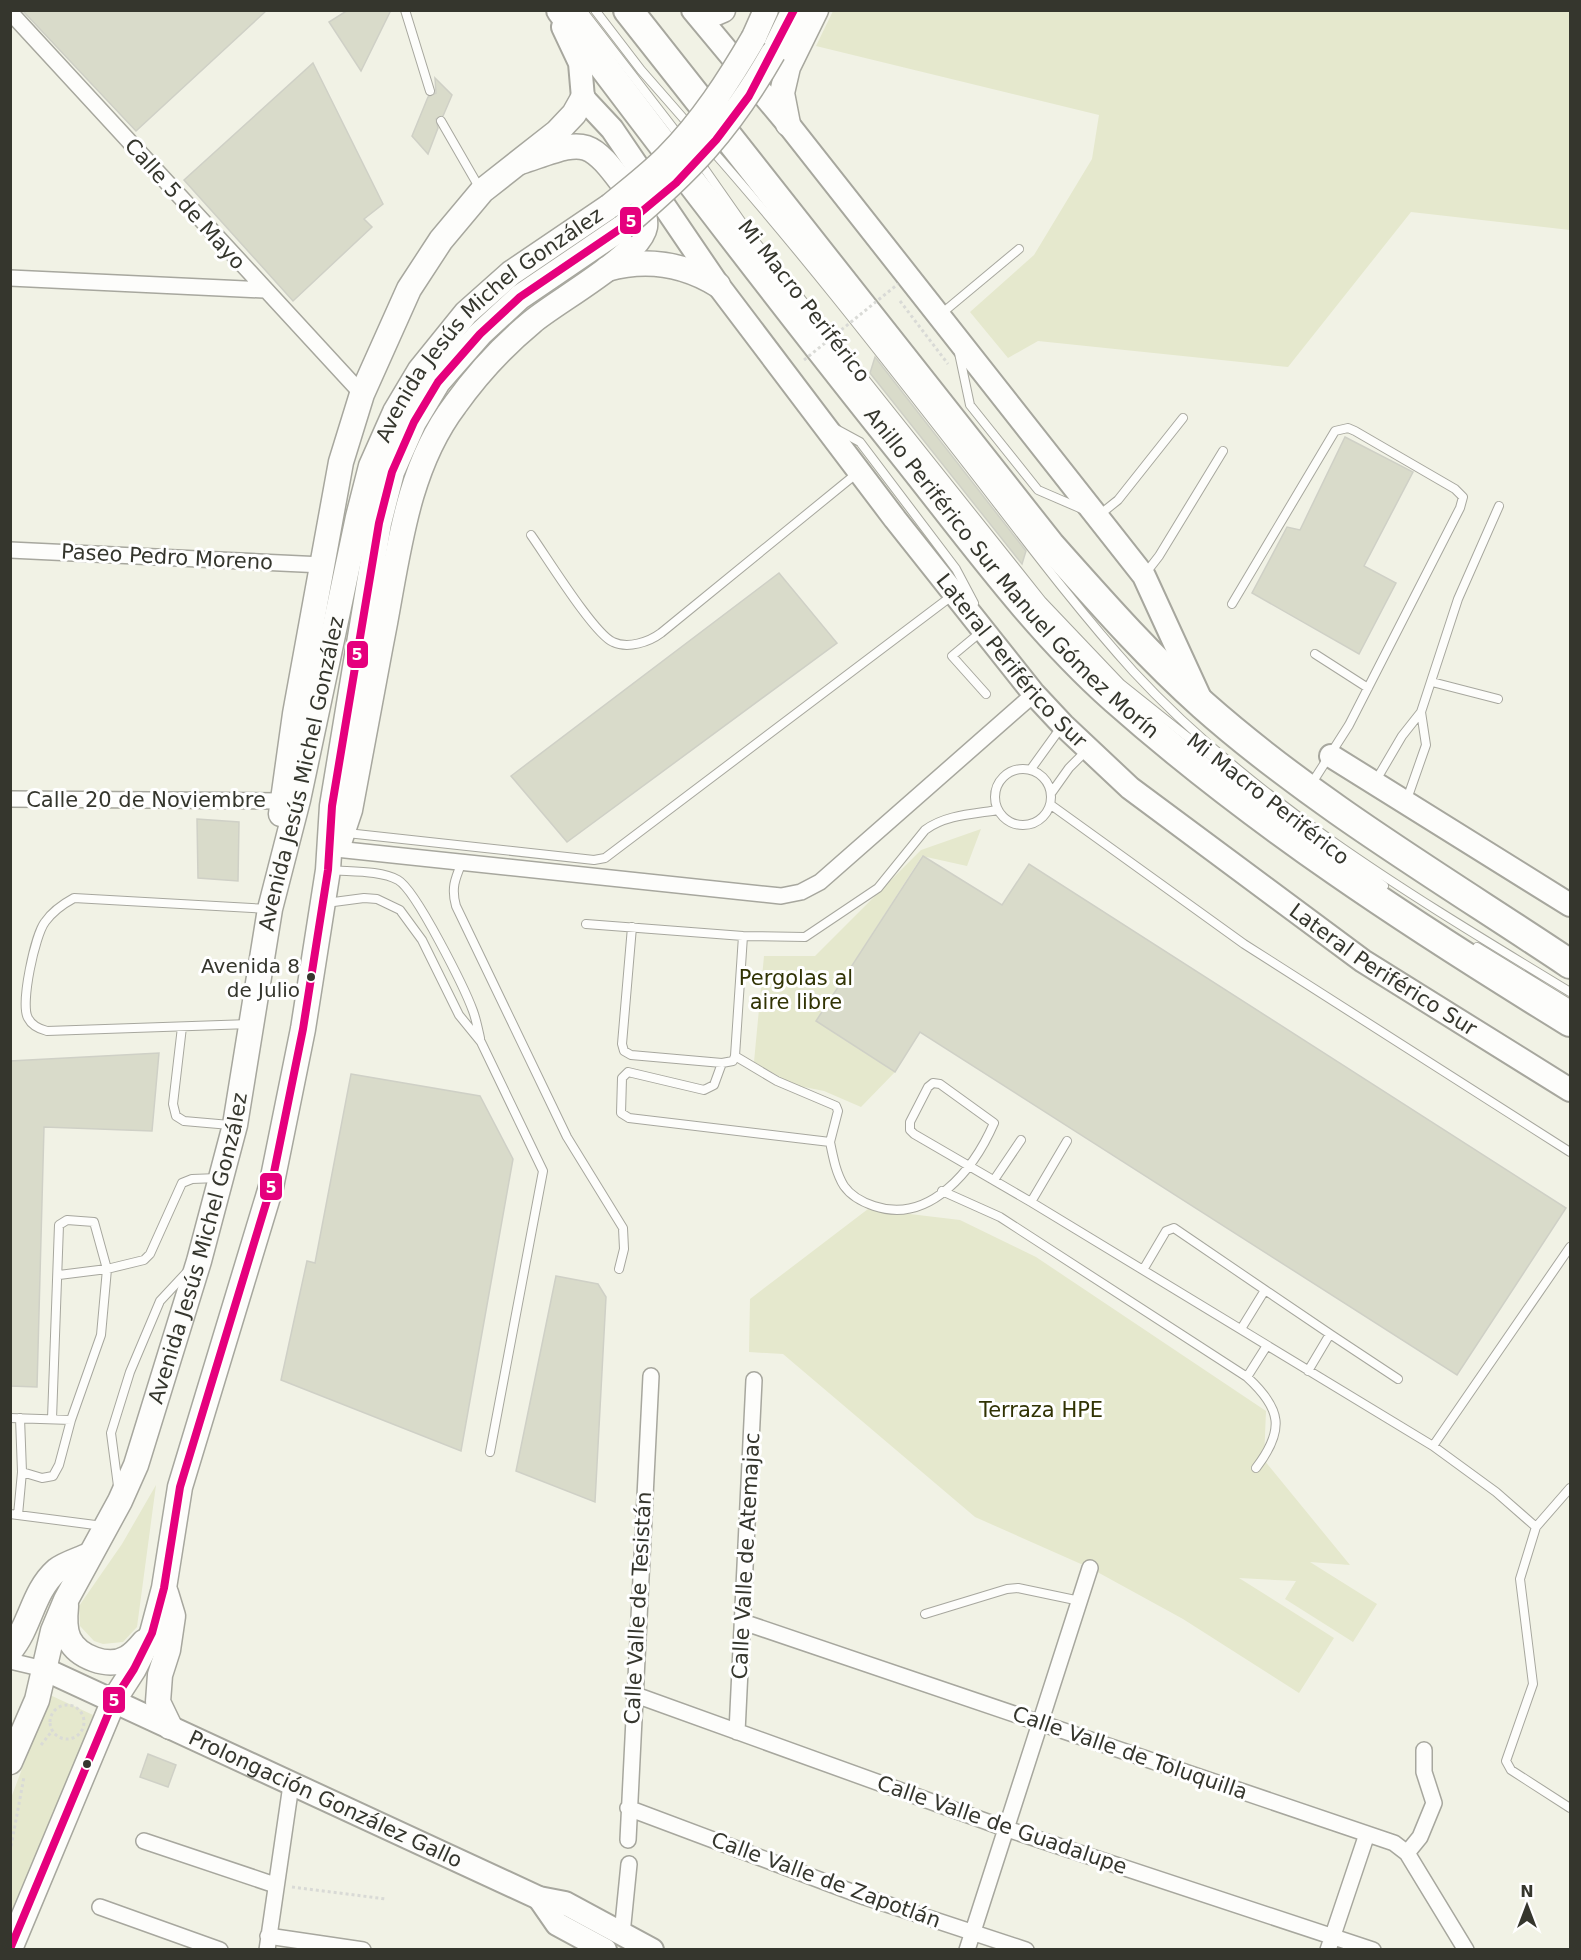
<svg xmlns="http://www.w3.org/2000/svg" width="1581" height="1960" font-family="'DejaVu Sans',sans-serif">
	<rect width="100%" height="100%" fill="#f1f2e5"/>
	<path fill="#e5e8cd" d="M 833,11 L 1570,11 L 1570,230 L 1411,212 L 1288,367 L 1038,341 L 1008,358 L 970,312 L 1034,255 L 1092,159 L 1099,115 L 816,46 Z
		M 981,829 L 967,866 L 922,856 L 816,1021 L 895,1072 L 861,1107 L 824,1091 L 794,1085 L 754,1062 L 764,956 L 815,956 L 921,850 Z
		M 868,1209 L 960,1220 L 1036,1257 L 1266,1411 L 1264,1460 L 1350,1565 L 1310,1562 L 1377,1604 L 1353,1642 L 1285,1599 L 1296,1581 L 1239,1578 L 1334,1638 L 1299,1693 L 1183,1619 L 1090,1568 L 975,1517 L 783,1354 L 749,1352 L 750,1299 Z
		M 156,1485 L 137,1627 L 123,1642 L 103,1644 L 94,1641 L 80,1626 L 79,1606 L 122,1544 Z
		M 50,1695 L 93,1715 L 11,1924 L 11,1798 Z"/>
	<path fill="#d9dbca" stroke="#cfd0c6" stroke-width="1.5" d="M 22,10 L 267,10 L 136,131 Z
		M 348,10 L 391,10 L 361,71 L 329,22 Z
		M 313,63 L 383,204 L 364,219 L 372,227 L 293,301 L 184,180 Z
		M 435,78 L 452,95 L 443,116 L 436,119 L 438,128 L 428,154 L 412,136 L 428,97 L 436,93 Z
		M 875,357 L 1026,551 L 1022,564 L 870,373 Z
		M 1345,437 L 1413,472 L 1364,566 L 1396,583 L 1359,654 L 1252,593 L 1287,527 L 1300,530 Z
		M 779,573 L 837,643 L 567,842 L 511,776 Z
		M 197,819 L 239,822 L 238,881 L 198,878 Z
		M 923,856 L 1002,905 L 1029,864 L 1566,1208 L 1457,1375 L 920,1032 L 895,1072 L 816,1021 Z
		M 159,1053 L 152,1131 L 44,1127 L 37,1387 L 10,1386 L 10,1061 Z
		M 351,1074 L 480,1096 L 513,1159 L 461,1451 L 281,1380 L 307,1261 L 315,1263 Z
		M 556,1276 L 598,1284 L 606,1297 L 595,1502 L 516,1471 Z
		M 148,1754 L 176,1765 L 168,1787 L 140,1777 Z"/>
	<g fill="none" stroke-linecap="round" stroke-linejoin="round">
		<g stroke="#a7a79e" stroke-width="10">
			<path id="lane" d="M 405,10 L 430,91
				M 582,10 L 680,137
				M 595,10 L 641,70 L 690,126
				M 441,121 L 479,187
				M 710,148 C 802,252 887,362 972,471 C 1024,538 1076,608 1133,671 C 1256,804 1417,899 1570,992
				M 699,161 L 755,241 L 1042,601 L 1121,684 L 1289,818 L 1384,886
				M 941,314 L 1019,249
				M 959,353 L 970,405 L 1038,490 L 1082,509
				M 836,429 L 860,442 L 956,569 L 974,603
				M 1098,516 L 1118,500 L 1183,418
				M 531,535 C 546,556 594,634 613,642 C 628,649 649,642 661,633 L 856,474
				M 1145,574 L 1159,556 L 1223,451
				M 1232,604 L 1335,431 L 1348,428 L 1355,431 L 1455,489 L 1463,497 L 1460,508 L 1349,725 L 1312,783
				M 982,631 L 952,656 L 986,694
				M 1315,654 L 1368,688
				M 1432,682 L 1498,699
				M995 797a28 28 0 1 1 56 0a28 28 0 1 1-56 0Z
				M 1031,769 L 1062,726
				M 1375,782 L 1402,736 L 1421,712 L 1458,599 L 1499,506
				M 1052,792 L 1069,768 L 1087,750
				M 1406,802 L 1426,745 L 1421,712
				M 1051,805 L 1244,944 L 1570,1152
				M 347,833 L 594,860 L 605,858 L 953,595
				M 462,862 C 455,879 451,888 456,906 L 567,1137 L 623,1228 L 624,1249 L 619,1269
				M 329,870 C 350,872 380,870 398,880 C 416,890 465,989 473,1011 C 476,1019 478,1029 480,1038
				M 326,903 L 364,898 L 377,899 L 400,910 L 422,940 L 459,1015 L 481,1042 L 543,1171 L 490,1452
				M 586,924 L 743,936 L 805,937 L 878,888 L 925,830 C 945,815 973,814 998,810
				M 632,927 L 622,1044 L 624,1051 L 631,1055 L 722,1063 L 733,1061 L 735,1056 L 743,936
				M 1477,947 L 1570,1004
				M 250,1024 L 47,1031 C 39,1029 32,1026 28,1018 C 20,1004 35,935 45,922 C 52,912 63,904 74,898 L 268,909
				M 182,1027 L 173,1104 L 176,1116 L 184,1121 L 230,1125
				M 722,1063 L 714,1085 L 704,1090 L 628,1072 L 622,1078 L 621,1113 L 629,1118 L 830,1142 L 838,1111 L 836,1106 L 777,1081 L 735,1056
				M 830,1142 C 833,1157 836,1173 844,1186 C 851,1196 862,1202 874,1206 C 930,1225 974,1169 994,1123 L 940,1084 L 933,1083 L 928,1087 L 910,1122 L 910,1130 L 914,1134 L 1031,1202 L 1433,1446 L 1496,1492 L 1536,1527
				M 994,1180 L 1021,1140
				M 942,1191 L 1000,1217 L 1247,1377 C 1282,1409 1285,1430 1256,1468
				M 1031,1202 L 1067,1141
				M 1143,1270 L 1166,1231 L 1174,1228 L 1265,1290 L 1241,1329
				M 1265,1290 L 1330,1334 L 1308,1371
				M 1330,1334 L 1398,1379
				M 1247,1377 L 1266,1347
				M 10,1418 L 71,1420 L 101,1335 L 107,1269 L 144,1260 L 150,1254 L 182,1183 L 192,1179 L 218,1178
				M 52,1419 L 59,1225 L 67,1220 L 94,1222 L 107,1269 L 59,1275
				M 1433,1446 L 1570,1247
				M 22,1472 L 42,1478 L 53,1476 L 59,1465 L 71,1420
				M 118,1486 L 111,1433 L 130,1372 L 160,1301 L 187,1272
				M 1570,1488 L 1536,1527 L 1520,1579 L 1533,1684 L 1506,1761 L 1511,1770 L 1570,1808
				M 10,1514 L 103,1526
				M 18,1515 L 22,1472 L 20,1418
				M 925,1614 L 1007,1589 L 1018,1588 L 1080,1601"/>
		</g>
		<g stroke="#a7a79e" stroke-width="18">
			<path id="street" d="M 10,12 L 362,394
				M 10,278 L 264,290
				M 10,550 L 323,565
				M 10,799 L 282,801
				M 336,849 L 781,896 L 801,892 L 820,882 L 1034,694
				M 743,1622 L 1394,1843 L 1407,1853 L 1466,1950
				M 10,1661 L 44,1669
				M 633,1694 L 1007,1829 L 1373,1950
				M 737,1732 L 754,1380
				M 628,1808 L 865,1897 L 1026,1950
				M 628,1840 L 651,1376
				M 144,1841 L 275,1885
				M 1407,1853 L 1420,1837 L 1434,1803 L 1424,1772 L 1424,1750
				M 100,1907 L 220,1950
				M 622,1934 L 629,1864
				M 268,1936 L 363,1950
				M 267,1950 L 291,1785
				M 967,1950 L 1090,1568
				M 1328,1950 L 1367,1834"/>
		</g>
		<g stroke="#a7a79e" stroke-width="26">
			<g id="secondary">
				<path d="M 693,10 L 788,124 L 1144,576 L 1200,698"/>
				<path id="s1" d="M 563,27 L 580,63 L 583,98 L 612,129 L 718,285 L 895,519 L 1034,694 L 1063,725 L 1130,788 L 1363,961 L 1570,1090"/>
				<path d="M 1331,756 L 1570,905"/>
				<path id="s2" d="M 44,1669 L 539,1898 L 565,1903 L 652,1950"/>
				<path d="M 539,1898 L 557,1924 L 605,1950"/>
			</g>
		</g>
		<g stroke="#a7a79e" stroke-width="27">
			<g id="primary">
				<path d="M 702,10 L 716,13 L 723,10"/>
				<path d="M 754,37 L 766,10"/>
				<path d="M 773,53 L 794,10"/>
				<path d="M 788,124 L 782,93 L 788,67 L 816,10"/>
				<path d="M 607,269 C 646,258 684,264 718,285"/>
				<path d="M 281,814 L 295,714 L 341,462 L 362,394 L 409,289 L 441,240 L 482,191 L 557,132 L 574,114 L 583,98"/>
				<path d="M 339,843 L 350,810 C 362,747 373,685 385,623 C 399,548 408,467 455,405 C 477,374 503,346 532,322 C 555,302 640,256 645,227 C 647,212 636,202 628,191 C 586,133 584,141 520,162"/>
				<path d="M 166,1593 L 173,1616 L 168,1650 L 160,1675 L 158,1702 L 170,1727"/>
				<path d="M 66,1606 C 65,1616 64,1629 69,1639 C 78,1657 108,1669 127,1658 C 134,1654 139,1648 144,1642"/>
				<path d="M 10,1651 C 31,1626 32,1592 57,1570 C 65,1564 78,1560 87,1556"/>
				<path id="s3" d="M 10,1762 L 37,1700 L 53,1631 L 66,1600 L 120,1501 L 136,1465 L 199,1261 L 235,1125 L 270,909 L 298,800 L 358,517 L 371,466 L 395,412 L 420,370 L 466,313 L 511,273 L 610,206"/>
				<path d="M 10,1949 L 114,1700 L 134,1669 L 152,1633 L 164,1588 L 180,1487 L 271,1187 L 303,1029 L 328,870 L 332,806 L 379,523 L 392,472 L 414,422 L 438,382 L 480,334 L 520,297 L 623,227"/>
			</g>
		</g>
		<g stroke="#a7a79e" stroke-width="32">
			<g id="highway">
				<path id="s4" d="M 561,10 C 673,159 786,307 902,452 C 970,537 1034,627 1115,699 C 1255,823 1412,925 1570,1022"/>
				<path d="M 628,10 L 1050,545 C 1099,600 1148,656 1203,705 C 1315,804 1446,881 1570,964"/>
			</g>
		</g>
		<path stroke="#d9dad6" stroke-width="3" stroke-dasharray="3 3" stroke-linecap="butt" d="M 900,301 L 948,364
			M50 1722a17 17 0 1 1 34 0a17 17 0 1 1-34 0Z
			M 41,1745 L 52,1731
			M 10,1852 L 24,1777
			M 292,1887 L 386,1899"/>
		<use href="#lane" stroke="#fdfdfb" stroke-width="8"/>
		<use href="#street" stroke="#fdfdfb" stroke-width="15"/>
		<use href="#secondary" stroke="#fdfdfb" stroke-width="22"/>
		<use href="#primary" stroke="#fdfdfb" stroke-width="24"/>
		<use href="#highway" stroke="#fdfdfb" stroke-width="28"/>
		<g stroke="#a7a79e" stroke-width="27" stroke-linecap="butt">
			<path id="primary-bridge" d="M 610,206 C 629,190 649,175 667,157 C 702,122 729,80 754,37
				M 623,227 C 690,171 729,130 773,53"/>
		</g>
		<path stroke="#d9dad6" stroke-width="3" stroke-dasharray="3 3" stroke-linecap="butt" d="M 804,360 L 898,284"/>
		<use href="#primary-bridge" stroke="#fdfdfb" stroke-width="24"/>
		<g stroke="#fff" stroke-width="12">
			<path id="bus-1" d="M 10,1949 L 114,1700 L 134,1669 L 152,1633 L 164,1588 L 180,1487 L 271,1187 L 303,1029 L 328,870 L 332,806 L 379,523 L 392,472 L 414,422 L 438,382 L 480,334 L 520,297 L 623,227 L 676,183 L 716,140 L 749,96 L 794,10"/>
		</g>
		<use href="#bus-1" stroke="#e5007d" stroke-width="8"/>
	</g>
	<g fill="#35362d" stroke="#fff" stroke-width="2">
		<circle cx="311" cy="977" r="5"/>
		<circle cx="87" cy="1764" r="5"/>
	</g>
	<g text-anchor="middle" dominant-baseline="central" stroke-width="6" stroke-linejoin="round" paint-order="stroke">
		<g font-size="20" fill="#35362d" stroke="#fff" text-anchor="end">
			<text x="300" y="966">Avenida 8<tspan x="300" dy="24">de Julio</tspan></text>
		</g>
		<g font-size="21" fill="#35362d" stroke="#fff">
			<text transform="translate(185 204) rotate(48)">Calle 5 de Mayo</text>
			<text transform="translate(804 301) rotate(52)">Mi Macro Periférico</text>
			<text stroke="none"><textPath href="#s3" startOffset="1540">Avenida Jesús Michel González</textPath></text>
			<text transform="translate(167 557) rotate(3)">Paseo Pedro Moreno</text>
			<text stroke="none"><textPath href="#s4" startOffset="722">Anillo Periférico Sur Manuel Gómez Morín</textPath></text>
			<text stroke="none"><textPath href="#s1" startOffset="783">Lateral Periférico Sur</textPath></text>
			<text stroke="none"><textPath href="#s3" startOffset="1036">Avenida Jesús Michel González</textPath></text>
			<text transform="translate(1268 799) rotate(38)">Mi Macro Periférico</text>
			<text x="146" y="800">Calle 20 de Noviembre</text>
			<text stroke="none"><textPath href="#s1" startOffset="1269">Lateral Periférico Sur</textPath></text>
			<text stroke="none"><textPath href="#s3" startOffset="550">Avenida Jesús Michel González</textPath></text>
			<text transform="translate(746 1556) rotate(-87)">Calle Valle de Atemajac</text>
			<text transform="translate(638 1608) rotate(-87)">Calle Valle de Tesistán</text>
			<text transform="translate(1130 1753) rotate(19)">Calle Valle de Toluquilla</text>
			<text stroke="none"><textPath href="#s2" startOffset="310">Prolongación González Gallo</textPath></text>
			<text transform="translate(1002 1825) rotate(19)">Calle Valle de Guadalupe</text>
			<text transform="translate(826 1880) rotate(20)">Calle Valle de Zapotlán</text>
		</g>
		<g font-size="21" fill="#313304" stroke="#fff">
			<text x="796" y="978">Pergolas al<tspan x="796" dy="24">aire libre</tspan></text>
			<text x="1041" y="1410">Terraza HPE</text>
		</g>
	</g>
	<g stroke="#fff" stroke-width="2">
		<rect x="619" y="206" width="23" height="29" rx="6" fill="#e5007d"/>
		<rect x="346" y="640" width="23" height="29" rx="6" fill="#e5007d"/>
		<rect x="259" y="1172" width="24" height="29" rx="6" fill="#e5007d"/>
		<rect x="102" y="1686" width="24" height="28" rx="6" fill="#e5007d"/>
	</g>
	<g font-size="16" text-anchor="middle" font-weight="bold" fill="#fff">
		<text x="631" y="227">5</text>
		<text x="357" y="660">5</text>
		<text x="271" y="1193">5</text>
		<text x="114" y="1706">5</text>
	</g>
	<rect width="1581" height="1960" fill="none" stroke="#35362d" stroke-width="24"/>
	<g transform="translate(1527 1906)" stroke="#ffffff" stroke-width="4.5" paint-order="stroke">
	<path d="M0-4.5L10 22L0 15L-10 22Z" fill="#35362d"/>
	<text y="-9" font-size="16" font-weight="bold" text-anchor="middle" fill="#35362d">N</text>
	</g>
</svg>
